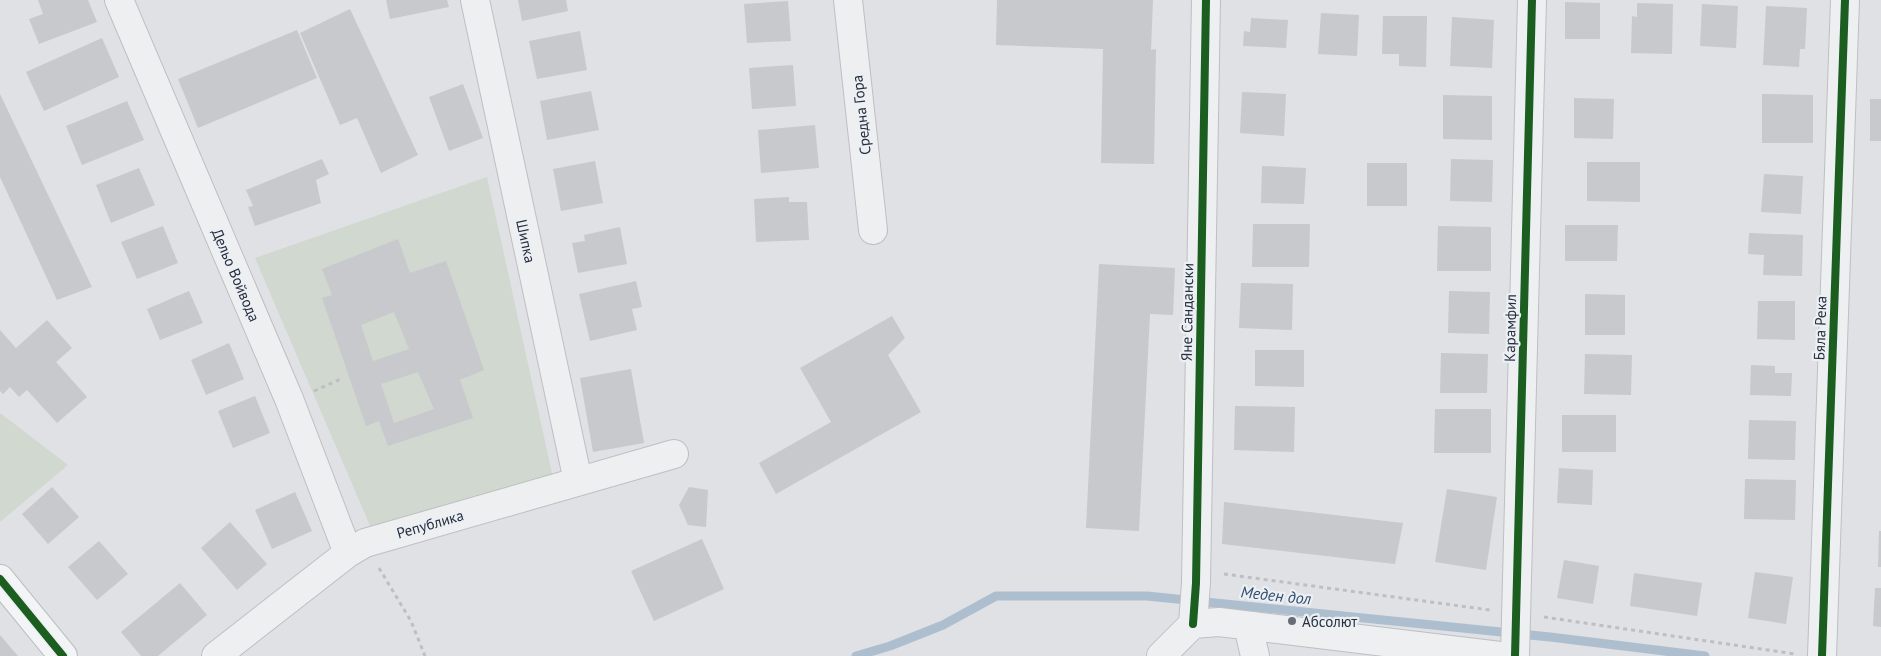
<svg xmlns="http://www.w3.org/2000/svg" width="1881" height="656" font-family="'PT Sans',sans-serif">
	<rect width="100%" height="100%" fill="#dfe1e4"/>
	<path fill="#d0d8cf" d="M 487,177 L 553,478 L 371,528 L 255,258 Z
		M 0,413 L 68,465 L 0,522 Z"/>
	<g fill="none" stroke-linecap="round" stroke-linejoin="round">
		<path stroke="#adbecf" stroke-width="9" d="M 856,656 L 890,646 L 943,625 L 996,596 L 1147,596 L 1550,637 L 1705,656"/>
	</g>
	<path fill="#c7c9cc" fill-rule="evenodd" d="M 38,0 L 88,0 L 97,22 L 39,44 L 29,19 L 43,14 Z
		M 386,0 L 447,0 L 449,7 L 390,19 Z
		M 518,0 L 566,0 L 568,11 L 522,21 Z
		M 997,0 L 1153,0 L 1151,50 L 1156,49 L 1154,164 L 1101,163 L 1103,49 L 996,45 Z
		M 788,1 L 791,41 L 747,43 L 744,4 Z
		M 1565,2 L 1600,3 L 1600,39 L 1565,39 Z
		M 1637,3 L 1673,4 L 1672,54 L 1631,53 L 1632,16 L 1637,17 Z
		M 1702,4 L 1738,6 L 1736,48 L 1700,46 Z
		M 1766,6 L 1807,8 L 1805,49 L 1800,49 L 1799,67 L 1763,65 Z
		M 350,9 L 418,155 L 381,173 L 357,118 L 340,125 L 300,33 Z
		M 1321,13 L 1359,15 L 1357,56 L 1318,54 Z
		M 1383,16 L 1427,16 L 1426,67 L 1399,66 L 1399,54 L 1382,54 Z
		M 1452,17 L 1494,20 L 1492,68 L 1450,66 Z
		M 1251,18 L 1288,20 L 1286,48 L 1243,46 L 1244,31 L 1250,32 Z
		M 297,30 L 317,78 L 198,128 L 178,79 Z
		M 580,31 L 587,70 L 537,79 L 529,41 Z
		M 102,38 L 119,77 L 44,111 L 26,72 Z
		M 793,65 L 796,106 L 752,109 L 749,68 Z
		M 463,84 L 483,138 L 449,151 L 429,97 Z
		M 591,91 L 599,130 L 547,140 L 540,101 Z
		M 1242,92 L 1286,94 L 1284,136 L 1240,133 Z
		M 0,94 L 92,287 L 57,300 L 0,177 Z
		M 1762,94 L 1813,95 L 1813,143 L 1762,143 Z
		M 1443,95 L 1492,96 L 1492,140 L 1443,139 Z
		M 1574,98 L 1614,99 L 1613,139 L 1574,138 Z
		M 1870,99 L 1881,99 L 1881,141 L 1870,141 Z
		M 127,101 L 144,140 L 82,165 L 66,126 Z
		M 815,125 L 819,168 L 761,173 L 758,130 Z
		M 322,159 L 329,174 L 316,180 L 321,203 L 255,226 L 248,207 L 253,206 L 246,190 Z
		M 1451,159 L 1493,160 L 1492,202 L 1450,201 Z
		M 595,161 L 603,203 L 561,211 L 553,169 Z
		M 1587,162 L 1640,162 L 1640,202 L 1587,201 Z
		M 1367,163 L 1407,163 L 1407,206 L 1367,206 Z
		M 1262,166 L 1306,168 L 1304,204 L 1261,203 Z
		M 139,168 L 155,205 L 111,223 L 96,185 Z
		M 1764,174 L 1803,176 L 1801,214 L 1761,212 Z
		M 789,197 L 789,202 L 807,202 L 809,240 L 756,242 L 754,199 Z
		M 1253,224 L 1310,224 L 1309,267 L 1252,267 Z
		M 1565,225 L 1618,225 L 1617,261 L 1565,261 Z
		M 163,226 L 178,263 L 137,279 L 121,242 Z
		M 1438,226 L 1491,227 L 1491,271 L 1437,271 Z
		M 620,227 L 627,264 L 578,273 L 572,243 L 585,241 L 584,235 Z
		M 1749,233 L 1803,235 L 1802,276 L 1763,275 L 1764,255 L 1748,254 Z
		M 398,239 L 410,273 L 446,261 L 484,370 L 460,380 L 473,418 L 388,446 L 379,421 L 366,426 L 322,298 L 332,295 L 322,269 ZM 394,312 L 409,349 L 373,361 L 361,325 ZM 418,372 L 434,409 L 394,423 L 381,384 Z
		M 1099,264 L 1175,268 L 1173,315 L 1150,314 L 1139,531 L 1086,528 Z
		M 636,281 L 642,307 L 632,309 L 637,330 L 590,341 L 579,294 Z
		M 1241,283 L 1293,284 L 1292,330 L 1239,328 Z
		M 189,291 L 203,323 L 160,340 L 147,309 Z
		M 1449,291 L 1490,292 L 1489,334 L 1448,333 Z
		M 1585,294 L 1625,295 L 1625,335 L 1585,335 Z
		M 1758,301 L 1795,301 L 1795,340 L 1757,339 Z
		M 892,316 L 905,338 L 888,355 L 921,412 L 776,494 L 759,463 L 831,422 L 800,368 Z
		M 47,320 L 72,348 L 56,362 L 87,397 L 57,423 L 27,390 L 19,397 L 10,387 L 3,394 L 0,391 L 0,330 L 16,348 Z
		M 229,343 L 244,379 L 206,395 L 191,360 Z
		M 1255,350 L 1304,350 L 1304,387 L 1255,386 Z
		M 1441,353 L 1488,354 L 1487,393 L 1440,393 Z
		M 1585,354 L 1632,355 L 1631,395 L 1584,394 Z
		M 1751,365 L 1775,366 L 1775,373 L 1792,373 L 1791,396 L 1750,395 Z
		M 631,369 L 644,443 L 593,452 L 580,378 Z
		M 255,396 L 270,433 L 233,448 L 218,411 Z
		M 1235,406 L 1295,407 L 1294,452 L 1234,450 Z
		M 1435,409 L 1491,409 L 1491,453 L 1434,453 Z
		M 1562,415 L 1616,415 L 1616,452 L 1562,452 Z
		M 1749,420 L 1796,421 L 1795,460 L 1748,459 Z
		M 1559,468 L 1593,470 L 1592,505 L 1557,503 Z
		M 1745,479 L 1796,480 L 1795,520 L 1744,519 Z
		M 52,487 L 79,517 L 48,544 L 22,514 Z
		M 689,487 L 708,490 L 706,527 L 688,525 L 679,505 Z
		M 1447,489 L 1497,497 L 1486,570 L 1435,562 Z
		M 295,492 L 312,531 L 272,549 L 255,510 Z
		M 1224,502 L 1403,523 L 1395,564 L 1222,544 Z
		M 230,522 L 267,564 L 237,590 L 201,548 Z
		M 1879,531 L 1881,531 L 1881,567 L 1878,567 Z
		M 702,539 L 724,589 L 654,621 L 631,571 Z
		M 99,541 L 128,574 L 97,600 L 68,567 Z
		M 1564,560 L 1599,566 L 1593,604 L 1557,598 Z
		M 1755,572 L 1793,577 L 1786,624 L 1748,618 Z
		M 1634,573 L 1702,583 L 1697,616 L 1630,606 Z
		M 180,583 L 207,615 L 158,656 L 141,656 L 121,632 Z
		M 1875,588 L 1881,588 L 1881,627 L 1873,626 Z
		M 0,635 L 18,656 L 0,656 Z"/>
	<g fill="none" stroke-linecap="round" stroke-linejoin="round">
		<g stroke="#bdbfc2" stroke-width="30">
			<path id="minor" d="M 119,0 L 289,399 L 348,553
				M 475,0 L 578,481
				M 848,0 L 873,230
				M 1193,624 L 1196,583 L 1206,0
				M 1248,626 L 1255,656
				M 216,656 L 348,553 L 365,543 L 674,454
				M 1161,656 L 1193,624 L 1219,622 L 1500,656
				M 1515,656 L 1532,0
				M 1822,656 L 1845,0"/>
		</g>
		<g stroke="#bbbec2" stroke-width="30">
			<path id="major" d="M 0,579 L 63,656"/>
		</g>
		<path stroke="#bebfc4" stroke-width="3" stroke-dasharray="4 4" stroke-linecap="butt" d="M 314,391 L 343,378
			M 379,568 L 411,621 L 425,656
			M 1224,574 L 1490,610
			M 1544,617 L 1795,654"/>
		<use href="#minor" stroke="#eeeff1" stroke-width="28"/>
		<use href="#major" stroke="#f3f4f5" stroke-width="28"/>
		<g stroke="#ecf0f4" stroke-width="11">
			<path id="cycleway" d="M 0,579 L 63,656
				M 1193,624 L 1196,583 L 1206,0
				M 1515,656 L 1532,0
				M 1822,656 L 1845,0"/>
		</g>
		<use href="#cycleway" stroke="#1b5e20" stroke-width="8"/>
	</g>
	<circle fill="#676d77" stroke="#ecf0f4" stroke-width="2" cx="1292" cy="621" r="5"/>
	<g text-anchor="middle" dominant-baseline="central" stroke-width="4.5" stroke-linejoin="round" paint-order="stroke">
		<g font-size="15" fill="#272f3d" stroke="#ecf0f4">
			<text transform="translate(861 115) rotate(-96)">Средна Гора</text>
			<text transform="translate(526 241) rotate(78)">Шипка</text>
			<text transform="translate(236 275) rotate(67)">Дельо Войвода</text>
			<text transform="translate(1187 312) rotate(-89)">Яне Сандански</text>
			<text transform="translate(1510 328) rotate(-89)">Карамфил</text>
			<text transform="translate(1820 328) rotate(-88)">Бяла Река</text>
			<text transform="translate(430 524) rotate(-16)">Република</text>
		</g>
		<g font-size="15" fill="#272f3d" stroke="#ecf0f4" text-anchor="start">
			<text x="1302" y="621">Абсолют</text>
		</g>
		<g font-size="16" font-style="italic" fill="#324e6f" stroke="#ecf0f4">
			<text transform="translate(1276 595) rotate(6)">Меден дол</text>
		</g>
	</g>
</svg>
